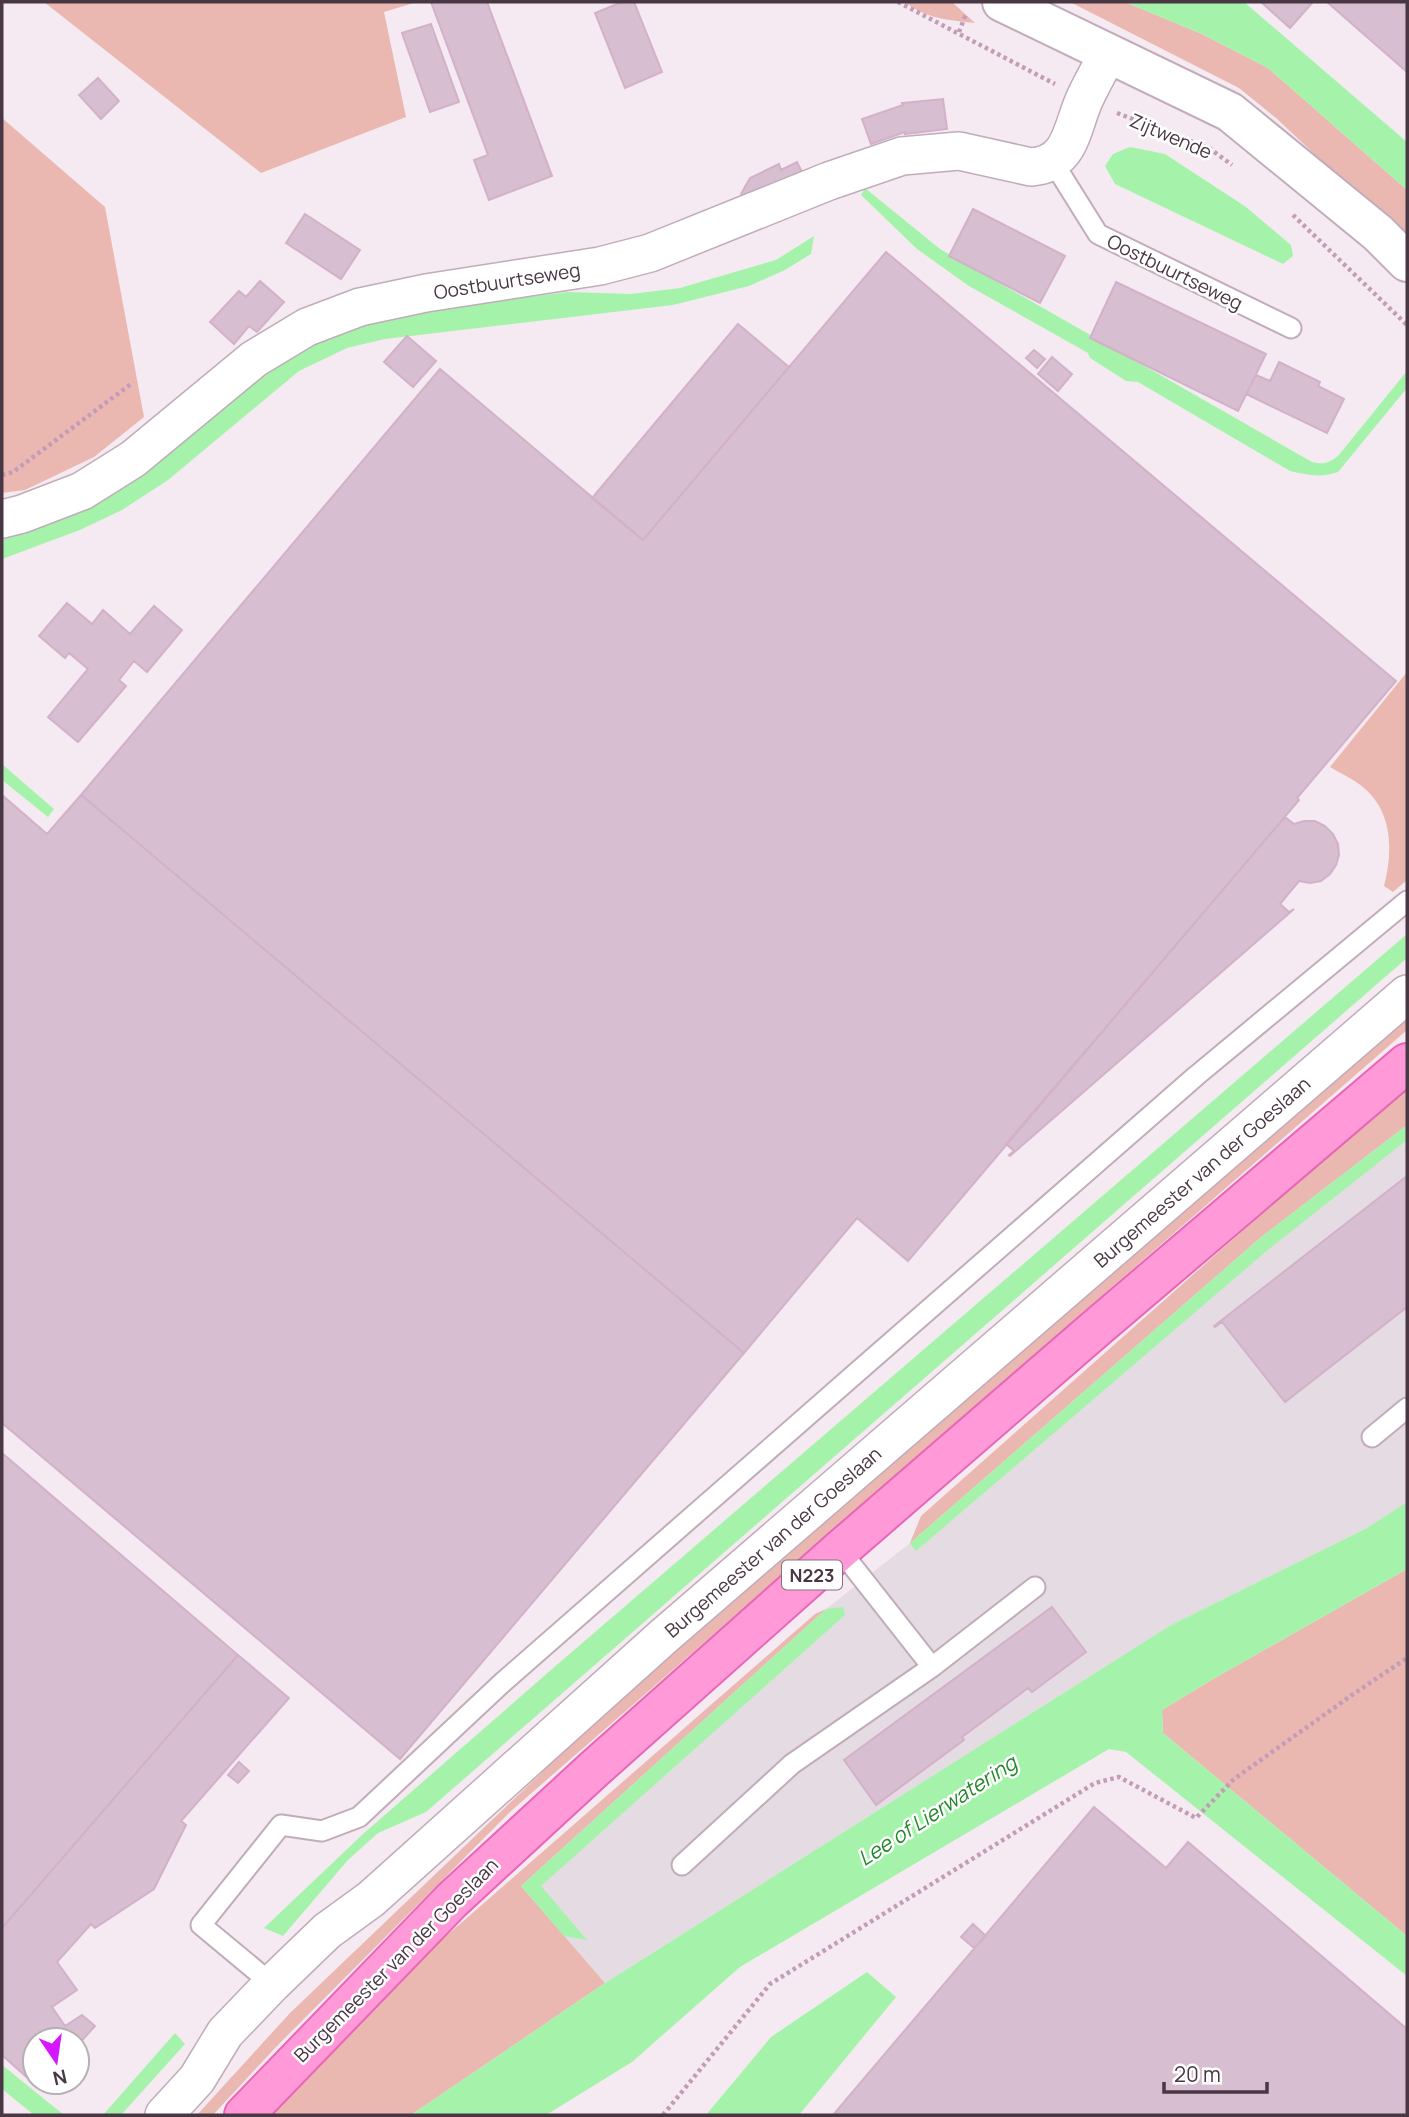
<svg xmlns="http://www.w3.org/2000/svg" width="1409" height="2117" font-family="Manrope,sans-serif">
	<rect width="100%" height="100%" fill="#f5eaf1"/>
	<path fill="#e5dbe3" d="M 1407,1125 L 1407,1502 L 1367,1528 L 1171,1625 L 605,1983 L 521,1886 L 826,1609 L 910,1543 L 1260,1238 Z"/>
	<path fill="#eab8b1" d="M 44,2 L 417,2 L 384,12 L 406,117 L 261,173 Z
		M 905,2 L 952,2 L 975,23 C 949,20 926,19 905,2 Z
		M 1070,2 L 1125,2 L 1202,34 L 1268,68 L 1407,190 L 1407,241 L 1276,118 L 1239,88 Z
		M 2,118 L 105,207 L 144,417 L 94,457 L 25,490 L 2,493 Z
		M 1407,672 L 1407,880 L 1393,892 L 1384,886 C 1393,851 1393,813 1364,788 C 1354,779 1341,774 1330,767 Z
		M 1407,1017 L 1407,1030 L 511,1811 L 275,2048 L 213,2115 L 197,2115 L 290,2013 L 647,1672 Z
		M 1407,1088 L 1407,1125 L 1260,1238 L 910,1543 L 921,1516 L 1311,1170 Z
		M 1407,1569 L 1407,1936 L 1163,1733 L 1162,1710 L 1213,1679 Z
		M 826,1609 L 521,1886 L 605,1983 L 411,2115 L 271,2115 L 398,1978 L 815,1614 Z"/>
	<path fill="#a5f3ab" d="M 1125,2 L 1244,2 L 1407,142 L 1407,190 L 1268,68 L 1202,34 Z
		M 1130,147 L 1165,154 L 1246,207 L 1291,245 L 1293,256 L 1283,264 L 1115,184 L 1105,166 L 1113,154 Z
		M 865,188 L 940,249 L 1312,462 C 1323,465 1329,463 1338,456 L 1407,371 L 1407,388 L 1338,472 C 1321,478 1307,475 1290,471 L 1138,382 L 1126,381 L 1090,358 L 1088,353 L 969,286 L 917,249 L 861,195 Z
		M 814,236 L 811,254 L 785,270 L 749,286 L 673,305 L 385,339 L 347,348 L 299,371 L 168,480 L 122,510 L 80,530 L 2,559 L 2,540 L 78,511 L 119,490 L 184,442 L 211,417 L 251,385 L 318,339 L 346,327 L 440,308 L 568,292 L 631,294 L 680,288 L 776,260 Z
		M 2,764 L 54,809 L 48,817 L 2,780 Z
		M 1407,934 L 1407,958 L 426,1812 L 378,1833 L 348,1860 L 283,1936 L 264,1928 L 363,1834 L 559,1663 Z
		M 1407,1125 L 1407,1140 L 1269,1249 L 916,1551 L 910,1543 L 1260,1238 Z
		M 1407,1502 L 1407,1569 L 1213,1679 L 1162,1710 L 1163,1733 L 1407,1936 L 1407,1976 L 1126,1752 L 1109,1749 L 740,1967 L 632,2062 L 546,2115 L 411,2115 L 605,1983 L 1171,1625 L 1367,1528 Z
		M 843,1607 L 845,1615 L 541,1886 L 587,1940 L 564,1936 L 521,1886 L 826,1609 Z
		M 867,1972 L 896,1997 L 799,2115 L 706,2115 L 771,2037 Z
		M 175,2033 L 185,2044 L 121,2115 L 103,2115 Z
		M 2,2065 L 64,2115 L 34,2115 L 2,2089 Z"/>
	<path fill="#d7bed0" stroke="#d2b1c9" stroke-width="2" d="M 431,2 L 487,2 L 552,176 L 489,200 L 474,160 L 488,155 Z
		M 622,2 L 634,2 L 662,72 L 625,88 L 595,13 Z
		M 1261,2 L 1313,2 L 1290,28 Z
		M 1327,2 L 1407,2 L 1407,72 Z
		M 431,24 L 459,102 L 430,112 L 402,33 Z
		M 98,78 L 119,101 L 101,119 L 79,95 Z
		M 943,99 L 947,129 L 905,134 L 905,132 L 871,144 L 862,119 L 903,105 L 902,103 Z
		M 797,162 L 804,176 L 747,205 L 741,194 L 750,178 L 779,164 L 781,170 Z
		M 973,209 L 1065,256 L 1040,303 L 949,256 Z
		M 305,214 L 360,250 L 341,279 L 286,243 Z
		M 886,252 L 1396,681 L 1297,798 L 1299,800 L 908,1261 L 857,1218 L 744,1353 L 81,795 L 440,369 L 643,540 Z
		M 260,281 L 284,302 L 257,332 L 249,326 L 234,344 L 210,322 L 239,291 L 246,297 Z
		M 1116,282 L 1266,354 L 1238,411 L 1090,338 Z
		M 738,324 L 789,367 L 643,540 L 592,498 Z
		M 407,336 L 436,361 L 413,387 L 384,362 Z
		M 1034,350 L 1045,359 L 1037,368 L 1026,358 Z
		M 1052,357 L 1072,374 L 1058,391 L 1038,374 Z
		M 1279,362 L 1320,382 L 1318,386 L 1344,399 L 1327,433 L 1246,394 L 1256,375 L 1270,381 Z
		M 67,603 L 92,624 L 103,610 L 130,634 L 154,606 L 182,630 L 147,672 L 134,661 L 119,680 L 126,686 L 78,742 L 48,717 L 88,669 L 69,653 L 65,658 L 39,636 Z
		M 2,795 L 47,834 L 81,795 L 744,1353 L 400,1759 L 2,1423 Z
		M 1285,817 L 1294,824 L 1304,821 L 1315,821 L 1325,826 L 1333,834 L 1338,844 L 1339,855 L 1336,865 L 1330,874 L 1321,881 L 1310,883 L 1299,881 L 1280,904 L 1289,912 L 1294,909 L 1010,1156 L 1009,1155 L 1014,1151 L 1006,1144 Z
		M 1407,1176 L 1407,1307 L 1285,1402 L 1222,1322 L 1215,1327 L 1214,1326 Z
		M 2,1453 L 238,1655 L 2,1928 Z
		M 1052,1607 L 1086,1652 L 1032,1692 L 1028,1688 L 962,1737 L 964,1740 L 876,1805 L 844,1760 Z
		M 238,1655 L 289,1698 L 181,1821 L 186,1825 L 154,1889 L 95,1928 L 91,1924 L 57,1962 L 77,1990 L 52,2007 L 65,2026 L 82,2015 L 95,2026 L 77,2046 L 77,2040 L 35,2040 L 35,2082 L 46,2082 L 40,2089 L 2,2055 L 2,1928 Z
		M 239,1762 L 249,1771 L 238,1783 L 228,1775 Z
		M 1094,1807 L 1166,1868 L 1188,1842 L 1407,2029 L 1407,2115 L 833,2115 Z
		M 973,1924 L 986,1936 L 974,1948 L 961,1937 Z"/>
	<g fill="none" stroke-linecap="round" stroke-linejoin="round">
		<g stroke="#c1acba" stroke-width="23">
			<path id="service" d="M 1053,162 L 1098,234 L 1291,328
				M 1372,1437 L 1407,1408
				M 840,1550 L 932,1667
				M 682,1865 L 792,1764 L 932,1667 L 1035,1587
				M 272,1984 L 201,1925 L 281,1825 L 322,1831 L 359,1817 L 502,1683 L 863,1367 L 1196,1076 L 1407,901"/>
		</g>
		<g stroke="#c1acba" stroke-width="40">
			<path id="minor" d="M 2,519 L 22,514 L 82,491 L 133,459 L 254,359 L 307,327 L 360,307 L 426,293 L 600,266 L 650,253 L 829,181 L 902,156 L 959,151 L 1031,167 C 1072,164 1071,128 1085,98 C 1092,83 1100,69 1108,54
				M 164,2115 L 197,2079 L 225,2033 L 272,1984 L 327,1931 L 371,1899 L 664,1636 L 1407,994"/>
		</g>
		<g stroke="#c1acba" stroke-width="42">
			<path id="tertiary" d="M 1002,2 L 1230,112 L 1378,233 L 1407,262"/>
		</g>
		<g stroke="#e865b8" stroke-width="42">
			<path id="primary" d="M 244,2115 L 452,1900 L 593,1770 L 840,1550 L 1094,1330 L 1407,1063"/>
		</g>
		<path stroke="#c39cb7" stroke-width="4.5" stroke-dasharray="3.5 3.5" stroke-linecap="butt" d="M 898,2 L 1055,84
			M 959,32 L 966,14
			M 1117,113 L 1209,148 L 1232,165
			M 1293,215 L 1407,325
			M 2,475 L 13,472 L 131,384
			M 663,2115 L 770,1984 L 1095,1783 L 1119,1777 L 1196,1818 L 1234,1779 L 1352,1695 L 1407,1658"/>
		<use href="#service" stroke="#fff" stroke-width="19"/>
		<use href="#minor" stroke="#fff" stroke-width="37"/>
		<use href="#tertiary" stroke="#fff" stroke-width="38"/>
		<use href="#primary" stroke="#ff99d8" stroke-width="38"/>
	</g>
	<g text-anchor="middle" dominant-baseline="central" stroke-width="5" stroke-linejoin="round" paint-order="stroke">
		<rect fill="#fff" stroke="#80737c" stroke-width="2" x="782" y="1560.5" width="60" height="29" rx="5"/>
		<g font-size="18" font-weight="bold" fill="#493744">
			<text x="812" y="1575">N223</text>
		</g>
		<g font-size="19" fill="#493744" stroke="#fff">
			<text transform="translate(1171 136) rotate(23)">Zijtwende</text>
			<text transform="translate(1175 272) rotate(26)">Oostbuurtseweg</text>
			<text transform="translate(507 281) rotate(-9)">Oostbuurtseweg</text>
			<text transform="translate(1202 1172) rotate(-41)">Burgemeester van der Goeslaan</text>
			<text transform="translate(773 1542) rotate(-41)">Burgemeester van der Goeslaan</text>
			<text transform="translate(396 1960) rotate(-45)">Burgemeester van der Goeslaan</text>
		</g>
		<g font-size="21" font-style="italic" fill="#24872c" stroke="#fff">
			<text transform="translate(937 1810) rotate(-33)">Lee of Lierwatering</text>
		</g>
	</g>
	<rect width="1409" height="2117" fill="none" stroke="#493744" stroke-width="7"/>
	<g transform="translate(56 2061) rotate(167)"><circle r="33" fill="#ffffff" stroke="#b6afb4" stroke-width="2"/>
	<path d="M0-5L12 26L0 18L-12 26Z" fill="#d417ff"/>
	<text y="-10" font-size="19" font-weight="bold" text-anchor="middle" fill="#493744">N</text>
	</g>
	<path d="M1164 2082v10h103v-10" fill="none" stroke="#493744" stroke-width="3.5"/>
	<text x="1174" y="2082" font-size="21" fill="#493744" stroke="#ffffff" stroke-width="5" paint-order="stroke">20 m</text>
</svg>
